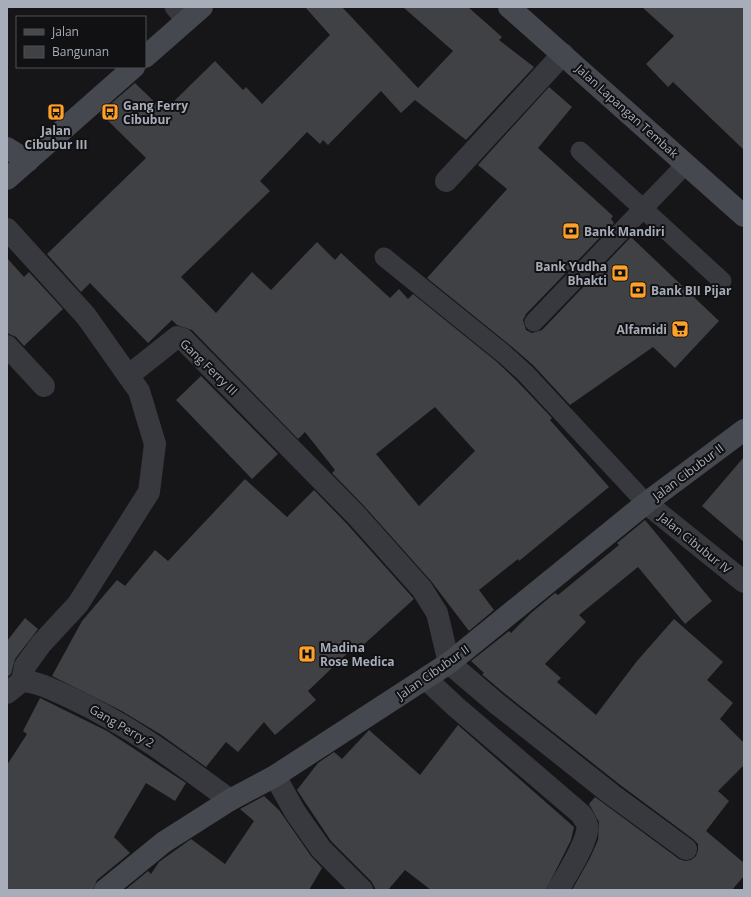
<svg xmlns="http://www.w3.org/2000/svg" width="751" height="897" font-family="'Open Sans',sans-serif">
	<rect width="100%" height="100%" fill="#161618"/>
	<path fill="#404145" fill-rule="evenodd" d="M 305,7 L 342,7 L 418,88 L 453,51 L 403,7 L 468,7 L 502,37 L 499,40 L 534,67 L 466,140 L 415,100 L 401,113 L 381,91 L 328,145 L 323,140 L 320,144 L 307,132 L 260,181 L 270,191 L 181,277 L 216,313 L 252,272 L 271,290 L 317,242 L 335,260 L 341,253 L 390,298 L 399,289 L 408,299 L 413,294 L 497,362 L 517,381 L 552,418 L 550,420 L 609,487 L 519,561 L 518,559 L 479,590 L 494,610 L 469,631 L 431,581 L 365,507 L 332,473 L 335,470 L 305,432 L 298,439 L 192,330 L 177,325 L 172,320 L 148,343 L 90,283 L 81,292 L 47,254 L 146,158 L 100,113 L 135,83 L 164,111 L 215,61 L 243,90 L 246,87 L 262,104 L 330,35 ZM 435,407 L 475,451 L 419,506 L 376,454 Z
		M 642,7 L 744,7 L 744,150 L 673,82 L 668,87 L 646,64 L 674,36 Z
		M 549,87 L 572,107 L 538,148 L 613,216 L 611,219 L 614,223 L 526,314 L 523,320 L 526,330 L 532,333 L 542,330 L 631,237 L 719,321 L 675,368 L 653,347 L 570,405 L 533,365 L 511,346 L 427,278 L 507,189 L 478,165 Z
		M 7,258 L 24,277 L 29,272 L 63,309 L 24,346 L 16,337 L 7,333 Z
		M 201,376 L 278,454 L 252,479 L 176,400 Z
		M 744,457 L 744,542 L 702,506 Z
		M 245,479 L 287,517 L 314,490 L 347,524 L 414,599 L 361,647 L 357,644 L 308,691 L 316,700 L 275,735 L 264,722 L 238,752 L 226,742 L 206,767 L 160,734 L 120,710 L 52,676 L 82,621 L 117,580 L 125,586 L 155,550 L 168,561 Z
		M 645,520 L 712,601 L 685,624 L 638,567 L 579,615 L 586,622 L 545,664 L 561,678 L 557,682 L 596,715 L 637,661 L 674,619 L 723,662 L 707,680 L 733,703 L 720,719 L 744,743 L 744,765 L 718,791 L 729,801 L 706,831 L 744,863 L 744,876 L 732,890 L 572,890 L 590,858 L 598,840 L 599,822 L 589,804 L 595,797 L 679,859 L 685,861 L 691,860 L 696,856 L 698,850 L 698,844 L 693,839 L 619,784 L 504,693 L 484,676 L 482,675 L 484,673 L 471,661 L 509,631 L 511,633 L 531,613 L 555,593 L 558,595 L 619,545 L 617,543 Z
		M 25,618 L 38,629 L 15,659 L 11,674 L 7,677 L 7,641 Z
		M 40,698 L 107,731 L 186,783 L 175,801 L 146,783 L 114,837 L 130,853 L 97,880 L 93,890 L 7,890 L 7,765 L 27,734 L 23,731 Z
		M 458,725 L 574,827 L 571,840 L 546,890 L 431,890 L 405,870 L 388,890 L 376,890 L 371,881 L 331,841 L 297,790 L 318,763 L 334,752 L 342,759 L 369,730 L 420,775 Z
		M 264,796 L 279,810 L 311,856 L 322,868 L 309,890 L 125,890 L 148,871 L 151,874 L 159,862 L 191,839 L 225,864 L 254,821 L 240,809 Z"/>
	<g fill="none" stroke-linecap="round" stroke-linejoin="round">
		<path stroke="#37393e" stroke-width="19" d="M 174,7 L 186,21
			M 580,151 L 722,281
			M 384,257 L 504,354 L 525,373 L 646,503
			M 534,322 L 686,164"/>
		<path stroke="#37393e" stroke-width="22" d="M 446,181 L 563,54
			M 7,229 L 86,316 L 139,391 L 155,444 L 149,492 L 78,604 L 41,644 L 25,666 L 22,681
			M 7,346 L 44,386
			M 128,376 L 177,337 L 183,339 L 356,515 L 422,589 L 437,613 L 449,663 L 496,703 L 611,794 L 686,849
			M 646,503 L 744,582
			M 426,679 L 456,707 L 581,814 C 585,820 589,825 587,831 C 585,846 566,876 558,890
			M 7,693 L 22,681 C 39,682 55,691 71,698 C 131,726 177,761 230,800
			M 275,776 L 295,812 L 321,849 L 362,890"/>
		<path stroke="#45484e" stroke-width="22" d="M 509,7 L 744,216
			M 145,57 L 202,7
			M 7,148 L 28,161
			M 7,179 L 134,67
			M 105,890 L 164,842 L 230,800 L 275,776 L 449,663 L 646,503 L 744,430"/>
	</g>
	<defs>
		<g id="bus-square" transform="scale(0.9)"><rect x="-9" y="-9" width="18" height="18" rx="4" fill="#ffa028" stroke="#111113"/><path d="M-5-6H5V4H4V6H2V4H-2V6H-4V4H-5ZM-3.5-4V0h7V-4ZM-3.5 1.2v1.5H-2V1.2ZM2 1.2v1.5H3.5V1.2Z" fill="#111"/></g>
		<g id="bank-square" transform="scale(0.9)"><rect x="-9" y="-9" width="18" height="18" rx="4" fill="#ffa028" stroke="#111113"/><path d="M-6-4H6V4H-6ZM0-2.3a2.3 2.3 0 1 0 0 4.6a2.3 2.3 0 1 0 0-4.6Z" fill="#111"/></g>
		<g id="supermarket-square" transform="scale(0.9)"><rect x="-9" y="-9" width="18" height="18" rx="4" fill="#ffa028" stroke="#111113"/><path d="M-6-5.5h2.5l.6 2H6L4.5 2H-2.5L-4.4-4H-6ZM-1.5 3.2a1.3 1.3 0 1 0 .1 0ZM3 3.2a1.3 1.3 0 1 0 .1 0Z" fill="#111"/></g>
		<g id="hospital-square" transform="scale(0.9)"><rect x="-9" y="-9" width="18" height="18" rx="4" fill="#ffa028" stroke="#111113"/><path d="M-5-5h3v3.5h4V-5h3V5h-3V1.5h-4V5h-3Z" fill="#111"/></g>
	</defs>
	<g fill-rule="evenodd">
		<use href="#bus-square" x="56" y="112"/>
		<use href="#bus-square" x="110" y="112"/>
		<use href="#bank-square" x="571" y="231"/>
		<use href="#bank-square" x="620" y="273"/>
		<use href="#bank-square" x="638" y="290"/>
		<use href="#supermarket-square" x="680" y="329"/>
		<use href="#hospital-square" x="307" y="654"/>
	</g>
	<g text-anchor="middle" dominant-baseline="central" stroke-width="4" stroke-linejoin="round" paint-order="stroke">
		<g font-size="12" font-weight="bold" fill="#a7aeb9" stroke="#111113" text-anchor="start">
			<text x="123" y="105">Gang Ferry<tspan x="123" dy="14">Cibubur</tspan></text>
			<text x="56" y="130" text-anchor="middle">Jalan<tspan x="56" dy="14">Cibubur III</tspan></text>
			<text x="584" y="231">Bank Mandiri</text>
			<text x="607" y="266" text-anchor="end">Bank Yudha<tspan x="607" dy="14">Bhakti</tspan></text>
			<text x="651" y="290">Bank BII Pijar</text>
			<text x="667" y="329" text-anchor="end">Alfamidi</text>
			<text x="320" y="647">Madina<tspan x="320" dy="14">Rose Medica</tspan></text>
		</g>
		<g font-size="12" fill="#a7aeb9" stroke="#111113">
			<text transform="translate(627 111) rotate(42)">Jalan Lapangan Tembak</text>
			<text transform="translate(209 367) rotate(44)">Gang Ferry III</text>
			<text transform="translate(688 472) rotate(-37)">Jalan Cibubur II</text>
			<text transform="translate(695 543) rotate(39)">Jalan Cibubur IV</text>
			<text transform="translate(433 672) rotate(-35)">Jalan Cibubur II</text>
			<text transform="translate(122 726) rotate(30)">Gang Perry 2</text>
		</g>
	</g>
	<rect width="751" height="897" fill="none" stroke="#a7aeb9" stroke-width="16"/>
	<rect x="16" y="16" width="130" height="52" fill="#111113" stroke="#4d5055"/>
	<rect x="24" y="29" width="20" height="6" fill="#45484e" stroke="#4d5055"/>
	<text x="52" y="36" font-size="12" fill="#a7aeb9">Jalan</text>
	<rect x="24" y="46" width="20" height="12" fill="#404145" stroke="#4d5055"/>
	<text x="52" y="56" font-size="12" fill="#a7aeb9">Bangunan</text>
</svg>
